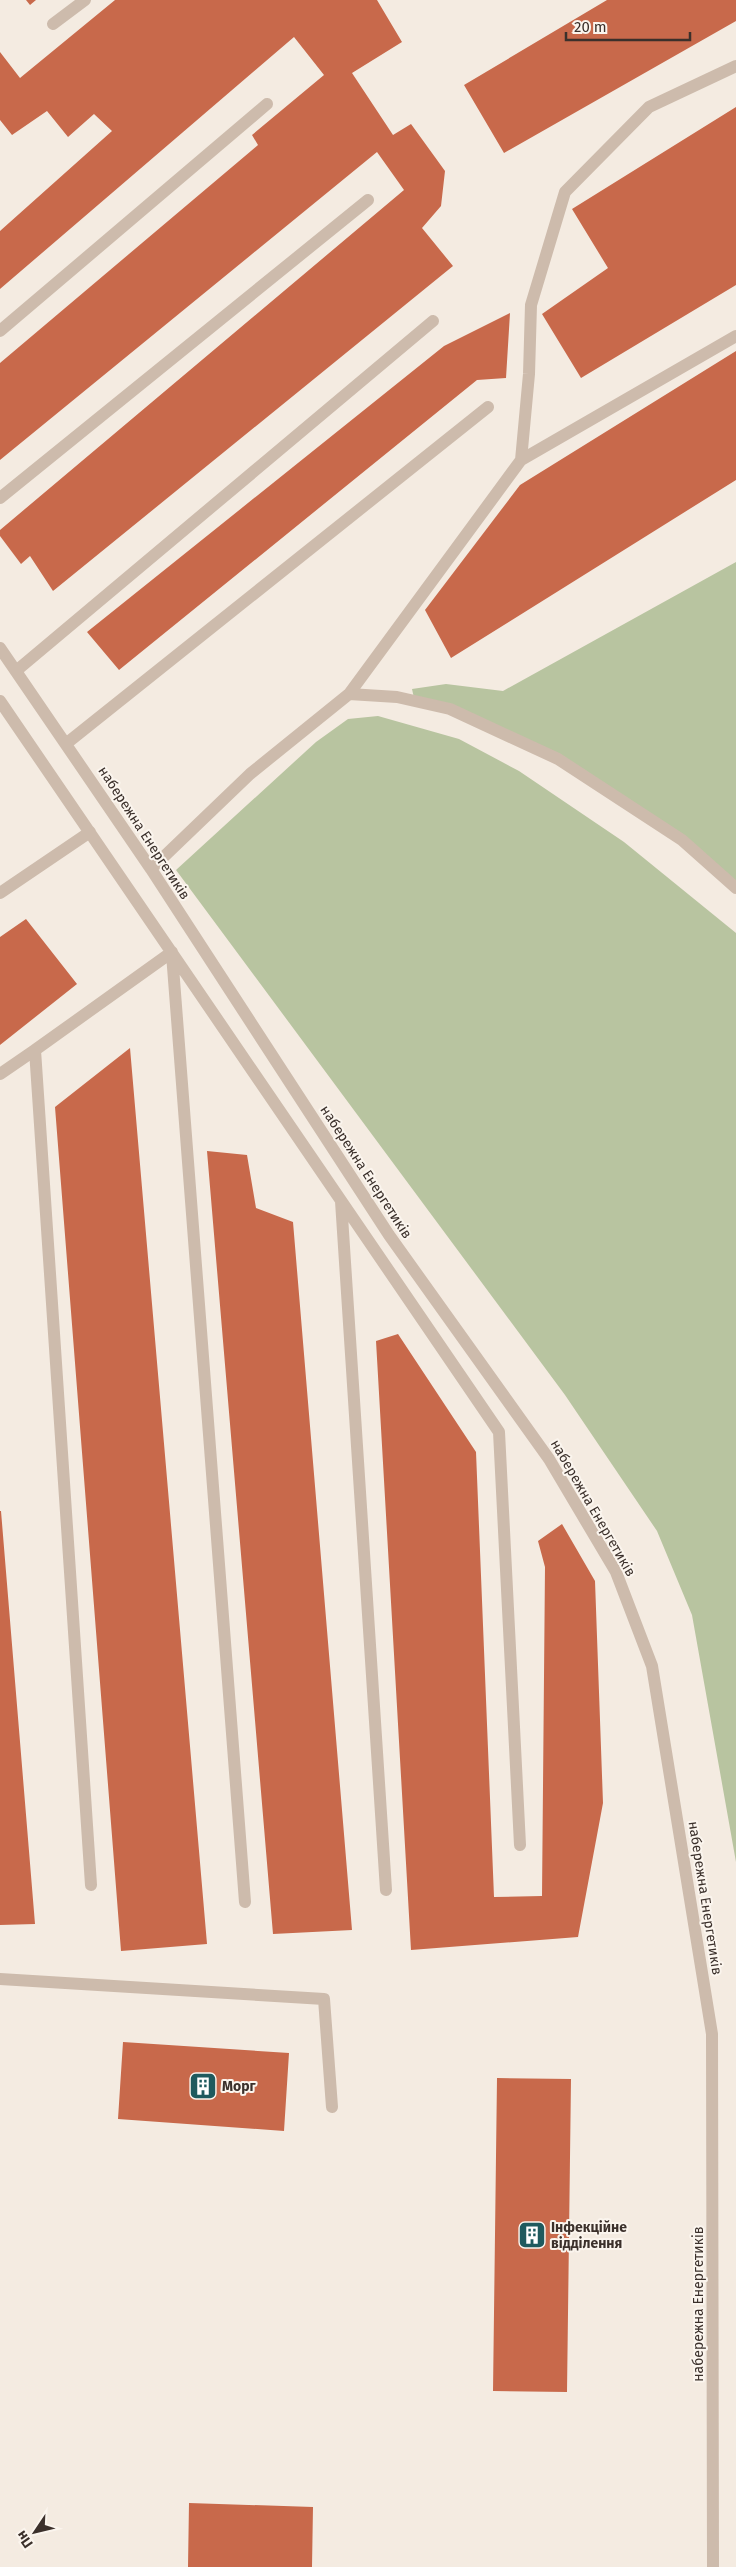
<svg xmlns="http://www.w3.org/2000/svg" width="736" height="2567" font-family="'Fira Sans',sans-serif">
	<rect width="100%" height="100%" fill="#f4ebe1"/>
	<path fill="#b8c4a0" d="M 736,562 L 736,892 L 655,822 L 572,769 L 414,698 L 412,689 L 446,684 L 503,691 Z
		M 378,716 L 459,739 L 519,771 L 624,842 L 736,933 L 736,1862 L 692,1615 L 657,1531 L 565,1395 L 176,870 L 316,742 L 348,719 Z"/>
	<path fill="#c8694b" d="M 26,0 L 36,0 L 30,5 Z
		M 115,0 L 377,0 L 402,42 L 352,73 L 393,135 L 411,124 L 445,171 L 441,206 L 422,228 L 453,266 L 53,591 L 30,556 L 21,564 L 0,536 L 0,530 L 404,190 L 377,152 L 0,460 L 0,363 L 258,145 L 252,135 L 324,75 L 294,37 L 0,289 L 0,231 L 112,131 L 94,114 L 68,137 L 47,111 L 12,135 L 0,120 L 0,52 L 20,78 Z
		M 607,0 L 736,0 L 736,21 L 504,153 L 464,85 Z
		M 736,107 L 736,285 L 581,378 L 542,314 L 608,268 L 572,209 Z
		M 510,313 L 506,378 L 477,380 L 119,670 L 87,632 L 444,346 Z
		M 736,351 L 736,480 L 451,658 L 425,610 L 520,485 Z
		M 26,919 L 77,984 L 0,1045 L 0,937 Z
		M 130,1048 L 207,1944 L 121,1951 L 55,1107 Z
		M 207,1151 L 247,1155 L 256,1208 L 293,1222 L 352,1930 L 273,1934 Z
		M 398,1334 L 476,1452 L 494,1897 L 542,1896 L 545,1567 L 538,1541 L 562,1524 L 595,1581 L 603,1803 L 578,1937 L 411,1950 L 376,1341 Z
		M 0,1511 L 1,1511 L 35,1924 L 0,1925 Z
		M 123,2042 L 289,2053 L 284,2131 L 118,2119 Z
		M 497,2078 L 571,2079 L 567,2392 L 493,2391 Z
		M 189,2503 L 313,2507 L 312,2567 L 188,2567 Z"/>
	<g fill="none" stroke-linecap="round" stroke-linejoin="round">
		<path stroke="#cdbbac" stroke-width="12" d="M 53,24 L 85,0
			M 0,331 L 267,104
			M 521,460 L 736,336
			M 0,498 L 368,200
			M 0,648 L 151,869 L 389,1235 L 549,1459 L 616,1572 L 652,1666 L 712,2034 L 713,2567
			M 16,671 L 433,321
			M 349,694 L 521,460 L 529,374 L 531,305 L 565,192 L 649,107 L 736,66
			M 0,701 L 499,1432 L 520,1845
			M 67,743 L 488,407
			M 151,869 L 250,774 L 349,694 L 397,697 L 450,709 L 558,759 L 682,840 L 736,888
			M 0,893 L 90,832
			M 172,954 L 245,1902
			M 0,1074 L 35,1050
			M 341,1201 L 386,1890
			M 91,1885 L 35,1050 L 172,952
			M 0,1979 L 324,1999 L 332,2107"/>
	</g>
	<defs>
		<g id="building-square" transform="scale(1.4375)"><rect x="-9" y="-9" width="18" height="18" rx="4" fill="#1f5a5e" stroke="#fbf5ee"/><path d="M-4-6H4V6H1V3H-1V6H-4ZM-2.5-4.3h1.7v1.8h-1.7ZM.8-4.3h1.7v1.8H.8ZM-2.5-1h1.7V.8h-1.7ZM.8-1h1.7V.8H.8Z" fill="#fff"/></g>
	</defs>
	<g fill-rule="evenodd">
		<use href="#building-square" x="203" y="2086"/>
		<use href="#building-square" x="532" y="2235"/>
	</g>
	<g text-anchor="middle" dominant-baseline="central" stroke-width="4" stroke-linejoin="round" paint-order="stroke">
		<g font-size="14" fill="#3b302b" stroke="#fbf5ee">
			<text transform="translate(144 833) rotate(57)">набережна Енергетиків</text>
			<text transform="translate(366 1172) rotate(57)">набережна Енергетиків</text>
			<text transform="translate(593 1508) rotate(60)">набережна Енергетиків</text>
			<text transform="translate(705 1898) rotate(81)">набережна Енергетиків</text>
			<text transform="translate(698 2304) rotate(-90)">набережна Енергетиків</text>
		</g>
		<g font-size="14" font-weight="bold" fill="#3b302b" stroke="#fbf5ee" text-anchor="start">
			<text x="222" y="2086">Морг</text>
			<text x="551" y="2227">Інфекційне<tspan x="551" dy="16">відділення</tspan></text>
		</g>
	</g>
	<g transform="translate(35 2532) rotate(235)" stroke="#fbf5ee" stroke-width="4" paint-order="stroke">
	<path d="M0-4L9 19L0 12L-9 19Z" fill="#3b302b"/>
	<text y="-8" font-size="14" font-weight="bold" text-anchor="middle" fill="#3b302b">Пн</text>
	</g>
	<path d="M566 32v8h124v-8" fill="none" stroke="#3b302b" stroke-width="2.5"/>
	<text x="574" y="32" font-size="15" fill="#3b302b" stroke="#fbf5ee" stroke-width="4" paint-order="stroke">20 m</text>
</svg>
